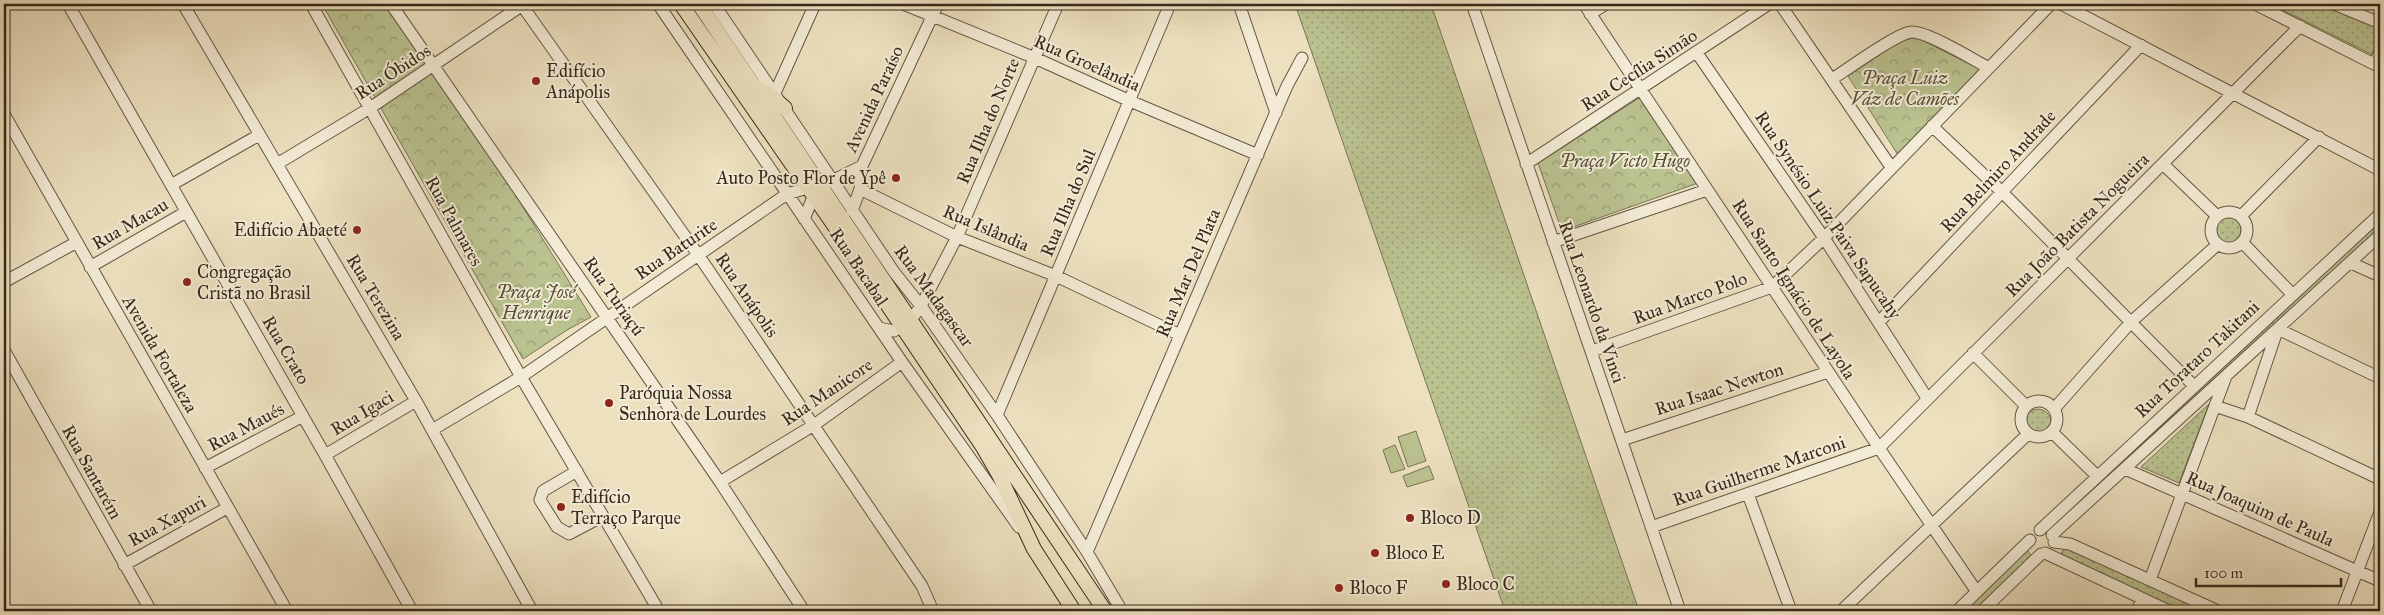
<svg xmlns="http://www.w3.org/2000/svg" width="2384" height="615" font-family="'IM FELL Great Primer',serif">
	<defs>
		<pattern id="grass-dots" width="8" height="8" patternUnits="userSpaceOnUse" patternTransform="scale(1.25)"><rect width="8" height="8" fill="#bac290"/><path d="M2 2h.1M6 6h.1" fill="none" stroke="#989e75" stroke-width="1.8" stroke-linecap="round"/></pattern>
		<pattern id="park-crowns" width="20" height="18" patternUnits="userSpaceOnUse" patternTransform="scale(1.25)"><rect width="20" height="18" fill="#bac290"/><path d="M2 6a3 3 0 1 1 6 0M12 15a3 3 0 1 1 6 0" fill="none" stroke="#989e75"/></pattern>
	</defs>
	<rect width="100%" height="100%" fill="#ede0bf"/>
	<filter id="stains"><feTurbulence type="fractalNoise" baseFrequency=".004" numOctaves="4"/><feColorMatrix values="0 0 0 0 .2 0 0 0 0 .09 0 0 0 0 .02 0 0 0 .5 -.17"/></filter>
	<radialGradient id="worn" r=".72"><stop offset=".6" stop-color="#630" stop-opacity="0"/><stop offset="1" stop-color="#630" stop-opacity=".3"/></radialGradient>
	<path fill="url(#grass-dots)" stroke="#787655" d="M 1295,4 L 1431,4 L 1639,611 L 1505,611 Z
		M 2271,4 L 2324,4 L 2380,27 L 2380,44 L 2375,56 Z
		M2215 230a13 13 0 1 1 26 0a13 13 0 1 1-26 0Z
		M 2380,219 L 2380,231 L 2059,524 L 2056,522 Z
		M 2209,404 L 2179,483 L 2141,467 Z
		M2025 422a13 13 0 1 1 26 0a13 13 0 1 1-26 0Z
		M 2064,549 L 2075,550 L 2207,611 L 2180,611 L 2066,560 L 2060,555 Z
		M 2027,550 L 2033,558 L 1978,611 L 1963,611 Z"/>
	<path fill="url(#park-crowns)" stroke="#787655" d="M 322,4 L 385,4 L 518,199 L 591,317 L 567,330 L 523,359 Z
		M 1916,37 L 1981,70 L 1898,155 L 1848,76 L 1899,42 Z
		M 1639,98 L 1698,183 L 1562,231 L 1538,163 Z"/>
	<path fill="#bac290" stroke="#787655" d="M 1416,431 L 1426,461 L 1408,467 L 1398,437 Z
		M 1395,445 L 1405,469 L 1391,473 L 1383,450 Z
		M 1429,466 L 1434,479 L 1407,487 L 1403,476 Z"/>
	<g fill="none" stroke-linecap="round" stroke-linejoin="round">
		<g stroke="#635743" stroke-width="13">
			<path id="minor" d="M 68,4 L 325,455 L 412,611
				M 183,4 L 416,401 L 532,611
				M 311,4 L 521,377 L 659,611
				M 391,4 L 720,482 L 804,611
				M 521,4 L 699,256 L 922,586 L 933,611
				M 658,4 L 902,362 L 1019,527
				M 714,4 L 894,272 L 921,306 L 997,415 L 1087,552 L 1122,611
				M 903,4 L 1035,58 L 1130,101 L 1258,155
				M 1239,4 L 1276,113
				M 1472,4 L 1680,611
				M 1584,4 L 1879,448 L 1977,592
				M 1780,4 L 1891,167
				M 2061,4 L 2380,170
				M 2255,4 L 2380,67
				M 2334,4 L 2380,23
				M 1590,14 L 1606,4
				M 1697,53 L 1824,238 L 1927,398
				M 2375,64 L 2380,51
				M 1832,79 C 1847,70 1898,32 1912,32 C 1929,32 1972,59 1989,68
				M 775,93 L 815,4
				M 4,114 L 287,611
				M 1932,126 L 2002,192 L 2194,386
				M 277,164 L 370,108 L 524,4
				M 1526,164 L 1769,4
				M 2164,165 L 2217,216
				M 171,185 L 259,135
				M 860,189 L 957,237 L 1056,276 L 1180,335
				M 852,211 L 860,189 L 862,166 L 938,4
				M2211 230a18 18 0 1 1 36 0a18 18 0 1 1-36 0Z
				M 2241,216 L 2319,137
				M 804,219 L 816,190
				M 1553,242 L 1707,190
				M 2242,242 L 2292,294
				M 2351,263 L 2380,276
				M 90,267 L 186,212
				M 4,282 L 77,242
				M 1879,322 L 2141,45
				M 879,328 L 894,331 L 910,321 L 921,306 L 957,237 L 1058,4
				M 2278,329 L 2380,378
				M 4,350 L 151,611
				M 1592,351 L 1772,287 L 1824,238 L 2051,4
				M 1973,353 L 2026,406
				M2021 419a18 18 0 1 1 36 0a18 18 0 1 1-36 0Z
				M 2215,406 L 2248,417 L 2380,479
				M 2054,409 L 2131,322 L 2217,245
				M 997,415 L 1170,4
				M 2248,417 L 2277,331
				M 432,430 L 521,377 L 787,194 L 832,181 L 862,166
				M 2052,432 L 2097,476
				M 1622,440 L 1828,372
				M 325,455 L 416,401
				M 205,468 L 303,416
				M 2125,469 L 2380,581
				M 577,471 L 543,491 L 540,500 L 557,527 L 569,534 L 603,516
				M 720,482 L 814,425 L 902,362
				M 1748,494 L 1791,611
				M 1651,527 L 1879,448 L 2300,26
				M 2040,530 L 2380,214
				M 2052,535 L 2380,235
				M 2054,542 L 2070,544 L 2218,611
				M 1087,552 L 1287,86 L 1302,58
				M 2045,553 L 2169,611
				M 124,565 L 227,508
				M 2150,580 L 2225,379
				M 1841,611 L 2028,434
				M 1957,611 L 2030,540
				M 1982,611 L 2041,554
				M 2137,611 L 2142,599
				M 2342,611 L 2380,512"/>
		</g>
		<g stroke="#35291a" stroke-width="16">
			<path id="major" d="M 681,4 L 836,228 L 983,447 L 999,475 L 1034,549 L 1074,611
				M 699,4 L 1105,611
				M 755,86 L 770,95 L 785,108"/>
		</g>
		<use href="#minor" stroke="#f3ebd5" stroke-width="11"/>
		<use href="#major" stroke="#ede0bf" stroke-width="14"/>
	</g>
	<g fill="#8f2418" stroke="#f3ebd5" stroke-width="2">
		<circle cx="536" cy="81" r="5"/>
		<circle cx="896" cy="178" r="5"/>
		<circle cx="357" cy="230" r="5"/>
		<circle cx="187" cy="282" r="5"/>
		<circle cx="609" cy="403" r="5"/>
		<circle cx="561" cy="507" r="5"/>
		<circle cx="1410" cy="518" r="5"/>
		<circle cx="1375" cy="553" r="5"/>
		<circle cx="1446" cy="584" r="5"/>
		<circle cx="1339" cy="588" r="5"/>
	</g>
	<g text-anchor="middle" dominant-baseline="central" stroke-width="4" stroke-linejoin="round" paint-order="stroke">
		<g font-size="18" fill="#35291a" stroke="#f3ebd5">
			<text transform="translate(1087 63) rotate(24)">Rua Groelândia</text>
			<text transform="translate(1639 70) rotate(-33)">Rua Cecília Simão</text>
			<text transform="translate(393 72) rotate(-33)">Rua Óbidos</text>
			<text transform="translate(874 99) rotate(-65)">Avenida Paraíso</text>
			<text transform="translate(988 121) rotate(-67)">Rua Ilha do Norte</text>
			<text transform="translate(1998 171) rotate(-47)">Rua Belmiro Andrade</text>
			<text transform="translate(1068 203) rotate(-67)">Rua Ilha do Sul</text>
			<text transform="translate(1828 215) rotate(56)">Rua Synésio Luiz Paiva Sapucahy</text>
			<text transform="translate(454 221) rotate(61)">Rua Palmares</text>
			<text transform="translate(130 224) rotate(-30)">Rua Macau</text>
			<text transform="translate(2077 225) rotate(-45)">Rua João Batista Nogueira</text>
			<text transform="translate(986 228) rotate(23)">Rua Islândia</text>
			<text transform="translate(676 249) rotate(-34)">Rua Baturite</text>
			<text transform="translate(859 267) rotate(56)">Rua Bacabal</text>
			<text transform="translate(1188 273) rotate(-67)">Rua Mar Del Plata</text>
			<text transform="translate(1794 289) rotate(57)">Rua Santo Ignácio de Layola</text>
			<text transform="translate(747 295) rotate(56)">Rua Anápolis</text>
			<text transform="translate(614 296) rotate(55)">Rua Turiaçú</text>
			<text transform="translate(934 296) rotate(54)">Rua Madagascar</text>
			<text transform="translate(376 297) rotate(59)">Rua Terezina</text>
			<text transform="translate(1690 298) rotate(-20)">Rua Marco Polo</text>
			<text transform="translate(1592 302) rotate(71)">Rua Leonardo da Vinci</text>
			<text transform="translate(286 350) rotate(60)">Rua Crato</text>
			<text transform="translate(160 354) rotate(60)">Avenida Fortaleza</text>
			<text transform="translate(2197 359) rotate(-43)">Rua Torataro Takitani</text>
			<text transform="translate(1719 389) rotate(-18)">Rua Isaac Newton</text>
			<text transform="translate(827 392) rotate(-34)">Rua Manicore</text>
			<text transform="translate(362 413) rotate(-31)">Rua Igaci</text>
			<text transform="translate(246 427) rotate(-28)">Rua Maués</text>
			<text transform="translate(1759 471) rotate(-19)">Rua Guilherme Marconi</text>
			<text transform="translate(92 472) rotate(61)">Rua Santarém</text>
			<text transform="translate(2260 509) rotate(24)">Rua Joaquim de Paula</text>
			<text transform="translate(167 521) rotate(-29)">Rua Xapuri</text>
		</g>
		<g font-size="18" fill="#35291a" stroke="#f3ebd5" text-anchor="start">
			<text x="546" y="71">Edifício<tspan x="546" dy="21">Anápolis</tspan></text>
			<text x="886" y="178" text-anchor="end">Auto Posto Flor de Ypê</text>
			<text x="347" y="230" text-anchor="end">Edifício Abaeté</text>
			<text x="197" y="272">Congregação<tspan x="197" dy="21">Cristã no Brasil</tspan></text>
			<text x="619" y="393">Paróquia Nossa<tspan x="619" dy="21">Senhora de Lourdes</tspan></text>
			<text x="571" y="497">Edifício<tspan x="571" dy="21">Terraço Parque</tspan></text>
			<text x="1420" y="518">Bloco D</text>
			<text x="1385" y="553">Bloco E</text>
			<text x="1456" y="584">Bloco C</text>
			<text x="1349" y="588">Bloco F</text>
		</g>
		<g font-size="18" font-style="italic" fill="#564f38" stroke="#f3ebd5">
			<text x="1905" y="78">Praça Luiz<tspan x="1905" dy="21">Váz de Camões</tspan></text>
			<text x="1625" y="161">Praça Victo Hugo</text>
			<text x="536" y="292">Praça José<tspan x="536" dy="21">Henrique</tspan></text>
		</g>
	</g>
	<rect width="2384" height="615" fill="none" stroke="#ede0bf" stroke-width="20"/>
	<rect x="5" y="5" width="2374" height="605" fill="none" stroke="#35291a" stroke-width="2.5"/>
	<rect x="10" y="10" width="2364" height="595" fill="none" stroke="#35291a"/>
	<path d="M2196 578v8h145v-8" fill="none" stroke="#35291a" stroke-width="2.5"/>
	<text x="2204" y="578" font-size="15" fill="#35291a" stroke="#f3ebd5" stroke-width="4" paint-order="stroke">100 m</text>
	<rect width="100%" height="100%" filter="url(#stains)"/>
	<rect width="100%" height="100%" fill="url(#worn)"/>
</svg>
